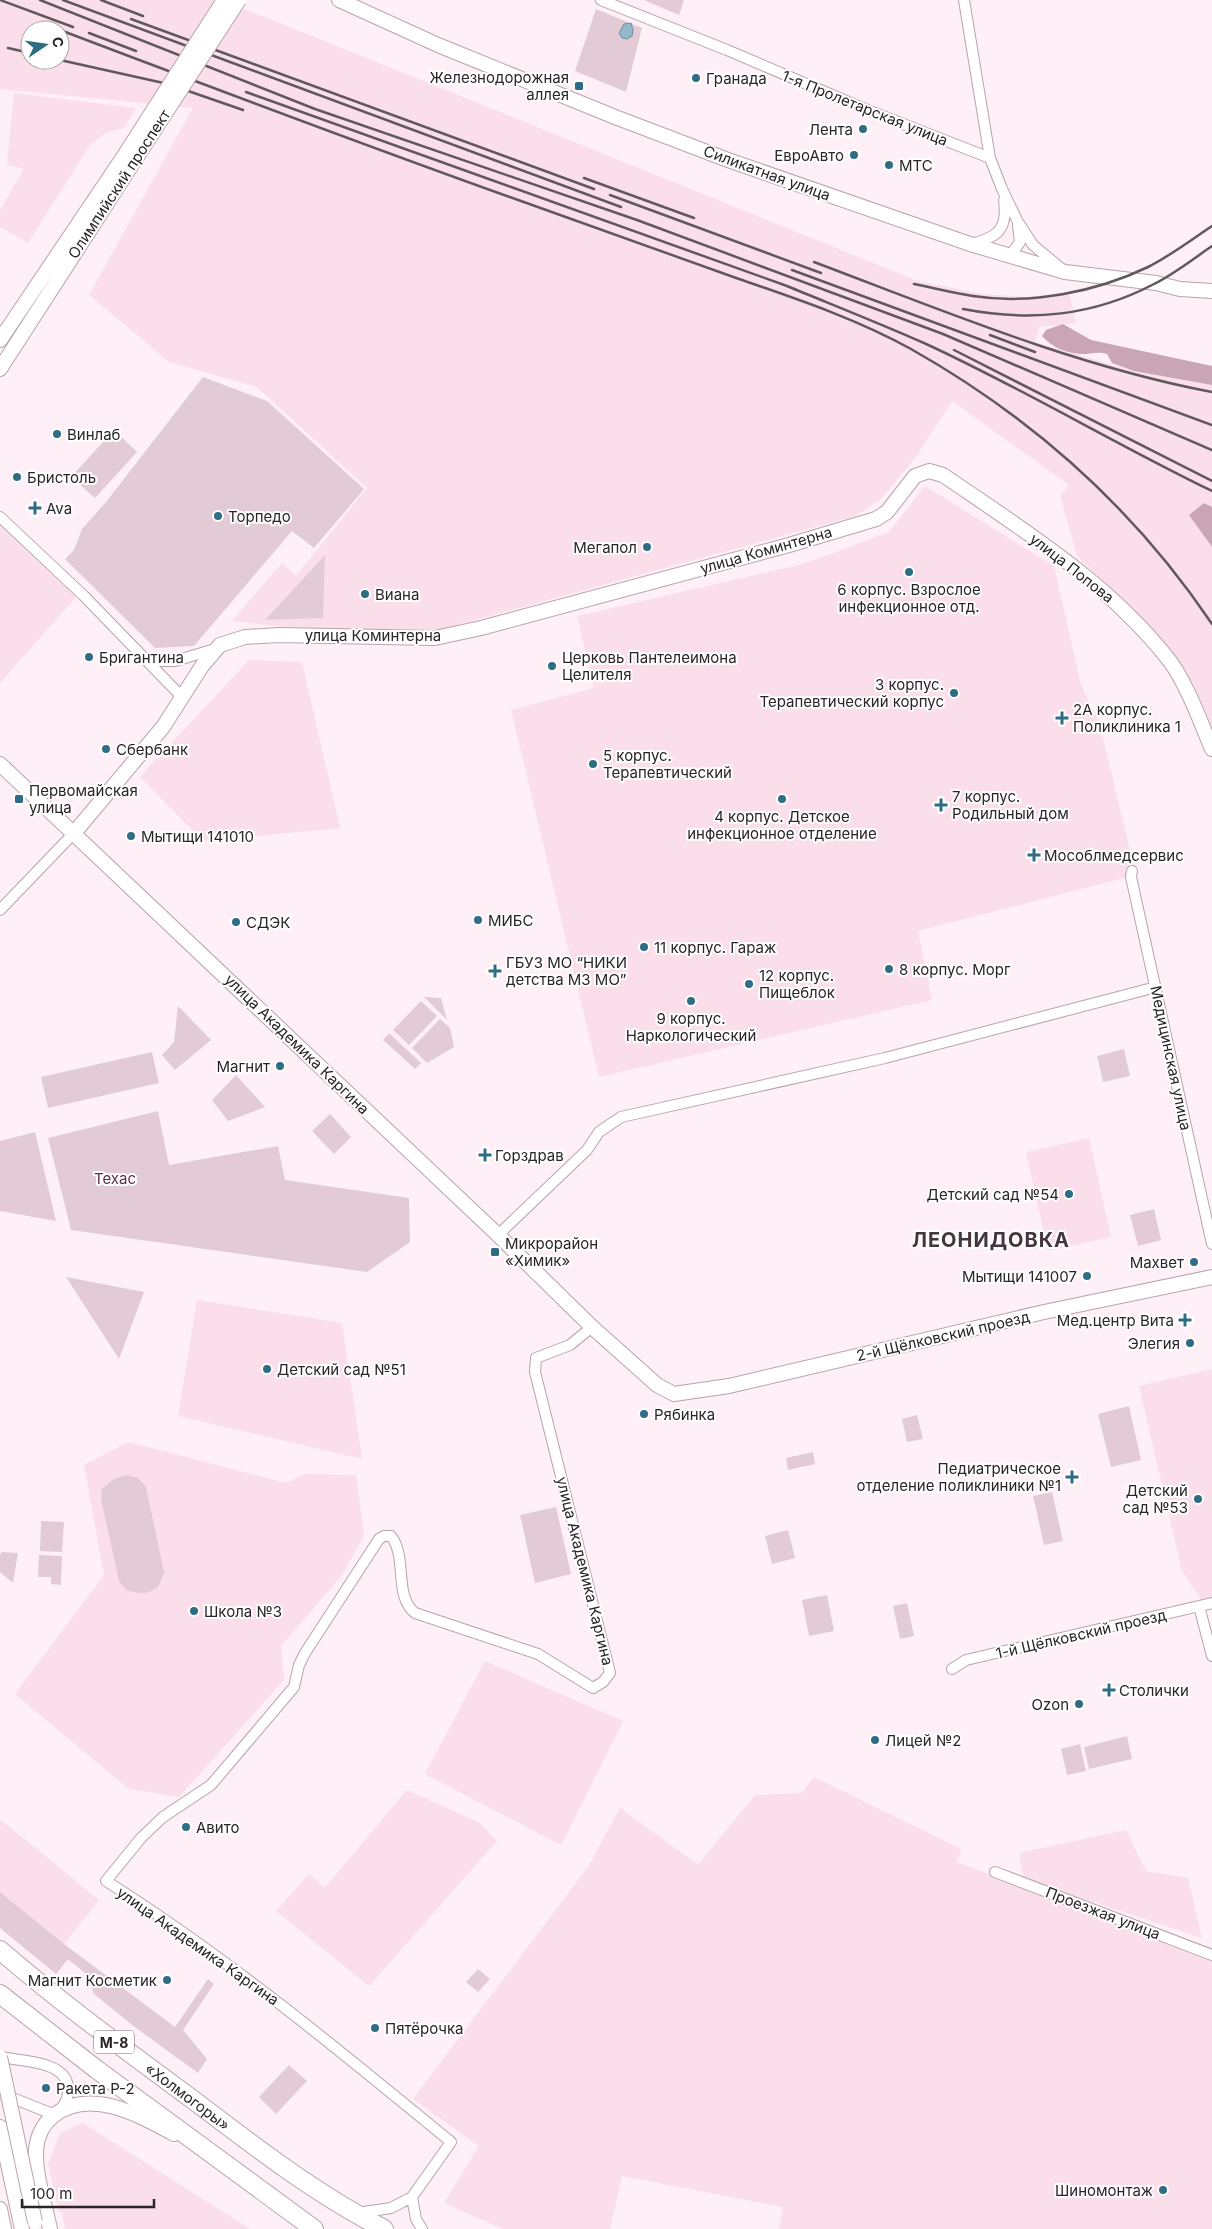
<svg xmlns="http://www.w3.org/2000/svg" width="1212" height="2229" font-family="Inter,sans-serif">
	<rect width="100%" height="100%" fill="#ffeff6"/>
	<path fill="#fadeea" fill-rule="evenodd" d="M 0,0 L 217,0 L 265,17 L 918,281 L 983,294 L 1028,297 L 1069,292 L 1076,323 L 1039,327 L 1035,342 L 1134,371 L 1212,385 L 1212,507 L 1204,503 L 1189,515 L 1212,547 L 1212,728 L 1192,682 L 1174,656 L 1135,611 L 1077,556 L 1060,496 L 1069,485 L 952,401 L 916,457 L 880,500 L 855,516 L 435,631 L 343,633 L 232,621 L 282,563 L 296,576 L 367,488 L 257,387 L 169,362 L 89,295 L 193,108 L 0,89 ZM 30,30 L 60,30 L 60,60 L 30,60 Z
		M 14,93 L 136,108 L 124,128 L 106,133 L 90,145 L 28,243 L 0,227 L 0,210 L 24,169 L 7,165 Z
		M 925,486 L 1054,566 L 1081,685 L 1099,722 L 1136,875 L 918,931 L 932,1000 L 599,1077 L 511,710 L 594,688 L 577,616 L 803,564 L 889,532 Z
		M 0,527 L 76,597 L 0,683 Z
		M 249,660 L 302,662 L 340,828 L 203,841 L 140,777 Z
		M 1089,1138 L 1111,1237 L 1048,1251 L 1026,1152 Z
		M 197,1300 L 342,1323 L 362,1459 L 178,1416 Z
		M 1212,1369 L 1212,1599 L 1202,1601 L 1182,1571 L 1139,1386 Z
		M 129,1442 L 286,1483 L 305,1474 L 356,1475 L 364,1536 L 342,1575 L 281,1646 L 284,1680 L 179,1797 L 129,1789 L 15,1694 L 104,1575 L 84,1465 Z
		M 485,1661 L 623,1721 L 561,1845 L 425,1774 Z
		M 814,1777 L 961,1849 L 957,1862 L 1212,1959 L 1212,2229 L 779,2229 L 783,2207 L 622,2176 L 610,2229 L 503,2229 L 444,2203 L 479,2146 L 413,2099 L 588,1867 L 620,1808 L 698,1865 L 755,1795 L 802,1793 Z
		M 407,1790 L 480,1823 L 497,1841 L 369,1986 L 276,1911 L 309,1874 L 325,1888 Z
		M 0,1819 L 99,1900 L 64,1944 L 0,1892 Z
		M 1126,1830 L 1146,1871 L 1188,1878 L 1202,1938 L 1024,1879 L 1019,1853 Z
		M 83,2123 L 250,2229 L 65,2229 L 62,2212 L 59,2212 L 48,2164 L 60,2133 Z"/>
	<path fill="#e3cbd5" d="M 644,0 L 684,0 L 679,15 Z
		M 596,9 L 642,28 L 626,92 L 575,71 Z
		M 203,377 L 267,401 L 364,489 L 314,548 L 292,531 L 194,646 L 155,648 L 65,559 L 74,550 L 82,529 L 106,502 Z
		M 114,430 L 137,452 L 95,498 L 71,477 Z
		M 325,555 L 323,618 L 265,620 Z
		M 424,997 L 441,998 L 447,1020 Z
		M 421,1001 L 437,1016 L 409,1045 L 393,1030 Z
		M 178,1006 L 211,1040 L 175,1070 L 162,1055 L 174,1042 Z
		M 440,1019 L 450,1028 L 454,1047 L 427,1063 L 412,1048 Z
		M 389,1033 L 421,1063 L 415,1069 L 383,1040 Z
		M 1124,1049 L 1130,1076 L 1103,1082 L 1097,1056 Z
		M 152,1052 L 159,1083 L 48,1108 L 41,1077 Z
		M 236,1075 L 265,1107 L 228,1121 L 212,1100 Z
		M 158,1111 L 169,1165 L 278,1146 L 285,1180 L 409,1198 L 410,1242 L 367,1272 L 71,1230 L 48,1138 Z
		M 330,1114 L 351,1137 L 334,1154 L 312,1131 Z
		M 35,1132 L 56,1221 L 0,1211 L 0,1141 Z
		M 1154,1209 L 1161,1240 L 1138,1246 L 1130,1215 Z
		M 66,1277 L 144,1292 L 119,1359 Z
		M 1129,1406 L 1141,1460 L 1111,1467 L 1098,1414 Z
		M 917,1415 L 923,1439 L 907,1442 L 902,1419 Z
		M 813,1452 L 815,1464 L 788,1470 L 786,1458 Z
		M 127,1475 L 138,1478 L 146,1487 L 164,1572 C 159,1594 146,1596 126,1590 L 119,1581 L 101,1499 L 102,1489 C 110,1481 116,1477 127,1475 Z
		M 1052,1492 L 1063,1541 L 1044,1545 L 1033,1496 Z
		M 556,1507 L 571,1574 L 535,1583 L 520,1515 Z
		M 41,1521 L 64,1522 L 62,1552 L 40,1551 Z
		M 788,1530 L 795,1558 L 772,1564 L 765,1536 Z
		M 2,1552 L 18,1553 L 13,1583 L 0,1572 L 0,1555 Z
		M 39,1555 L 62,1556 L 61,1585 L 51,1584 L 51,1577 L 38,1577 Z
		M 827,1595 L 834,1631 L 809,1636 L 802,1600 Z
		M 907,1603 L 914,1636 L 900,1639 L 893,1606 Z
		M 1127,1736 L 1132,1759 L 1089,1769 L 1084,1747 Z
		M 1080,1744 L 1086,1771 L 1067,1775 L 1061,1749 Z
		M 0,1892 L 64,1944 L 175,2027 L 208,1979 L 214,1984 L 183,2030 L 207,2059 L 198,2073 L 132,2025 L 93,1993 L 91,1978 L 68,1959 L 56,1974 L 0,1928 Z
		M 478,1969 L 490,1979 L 478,1992 L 466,1982 Z
		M 289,2065 L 307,2081 L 276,2114 L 259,2097 Z"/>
	<path fill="#caa5b6" d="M 1063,324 L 1091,340 L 1212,366 L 1212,385 L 1134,371 L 1112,363 L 1107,354 C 1098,351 1091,354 1082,354 C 1066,353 1053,348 1042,336 L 1046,330 Z
		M 1204,503 L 1212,507 L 1212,547 L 1189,515 Z"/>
	<path fill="#91b9ca" stroke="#728c99" d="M 631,23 L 633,30 L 632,36 L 627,39 L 622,38 L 619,33 L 624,24 Z"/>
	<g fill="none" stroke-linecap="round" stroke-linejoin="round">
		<g stroke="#b7a4ac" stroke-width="12">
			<path id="street" d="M 601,0 L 727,50 L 870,111 L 990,158
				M 964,0 L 990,158 L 1002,189 L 1018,222 L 1033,245 L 1063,270
				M 972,244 C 998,237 1008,229 1004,200
				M 1010,256 L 1020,242 L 1018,226
				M 0,517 L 84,596 L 181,696
				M 148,661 L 175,661 L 215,649
				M 1132,871 L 1131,877 L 1212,1244
				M 0,910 L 74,833
				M 498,1235 L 587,1150 L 599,1132 L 621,1117 L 885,1058 L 1156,987
				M 1199,1606 L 1212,1656
				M 952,1669 L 966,1660 L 1212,1603
				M 995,1872 L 1212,1955
				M 0,2057 C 21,2061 67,2061 68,2088 C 69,2098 65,2105 58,2112 L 50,2113 L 0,2093
				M 412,2197 L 416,2219 L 422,2229
				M 357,2213 L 391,2208 L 412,2197 L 451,2142 C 339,2050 228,1958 106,1881 L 141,1838 L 163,1817 L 211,1785 L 294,1687 L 299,1665 L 305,1653 L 379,1539 L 384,1536 L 391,1536 C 408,1558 393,1595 415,1613 L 538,1654 L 593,1688 L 603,1682 L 610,1673 L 535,1372 L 536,1358 L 570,1345 L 592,1327"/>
		</g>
		<g stroke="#b7a4ac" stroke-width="16">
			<path id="secondary" d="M 339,0 L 438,45 L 615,117 L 728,160 L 970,244 L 1065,272 L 1156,283 L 1180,289 L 1212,291
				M 0,340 L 122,159
				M 0,369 L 133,163
				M 0,764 L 498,1235 L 592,1327 L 657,1385 L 674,1394 L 729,1386 L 1044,1312 L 1212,1277
				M 74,833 L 163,727 L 202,666 L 220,645 L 245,637 L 279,635 L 435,638 L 481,628 L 789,545 L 876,519 L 887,512 L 915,476 L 929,471 L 943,475 C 1023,530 1108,582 1169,660 C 1186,682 1201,723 1212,749
				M 0,2127 L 22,2229
				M 0,2209 L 4,2229
				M 50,2229 C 45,2204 35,2176 36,2150 C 37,2137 43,2124 53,2116 C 90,2087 139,2115 174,2134"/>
		</g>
		<g stroke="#b7a4ac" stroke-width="20">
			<g id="highway">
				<path id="s1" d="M 0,1950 C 61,2003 127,2051 192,2099 C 254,2146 314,2193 384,2229"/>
				<path d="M 0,1994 L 96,2069 L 314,2229"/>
			</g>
		</g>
		<use href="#street" stroke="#fff" stroke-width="10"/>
		<use href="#secondary" stroke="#fff" stroke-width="14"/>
		<use href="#highway" stroke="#fff" stroke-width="18"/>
		<path stroke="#61585c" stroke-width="2.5" d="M 0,0 L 73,27
			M 40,0 L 315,109 L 637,220 L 943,334 L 1212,450
			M 63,0 L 621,207
			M 101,0 L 143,16
			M 131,19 L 594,189
			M 60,30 C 213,88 366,146 521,201 C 593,227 666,253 739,279 C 797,299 857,319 911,349 C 1033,418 1134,508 1212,624
			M 89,33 L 136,51
			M 8,48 L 30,53
			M 60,60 L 168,84 L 243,110
			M 246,92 L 787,286 C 833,305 879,323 924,343 C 1022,388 1115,444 1212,491
			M 584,178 L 694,218
			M 610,195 L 821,273
			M 814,262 C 944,311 1075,366 1212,392
			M 792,270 L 1212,425
			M 914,284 C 934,288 953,293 973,296 C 1030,305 1096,292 1148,267 C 1170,256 1191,240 1212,226
			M 963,309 C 1031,322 1093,316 1154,284 C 1174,274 1193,259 1212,246
			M 990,335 L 1035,352
			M 954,350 L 1212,481"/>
		<g stroke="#b7a4ac" stroke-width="16" stroke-linecap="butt">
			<path id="secondary-bridge" d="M 122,159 L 224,0
				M 133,163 L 239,0
				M 0,2057 L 35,2222"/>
		</g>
		<use href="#secondary-bridge" stroke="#fff" stroke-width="14"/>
	</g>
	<g fill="#306d84" stroke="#fff" stroke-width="2">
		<circle cx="696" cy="78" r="5"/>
		<rect x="574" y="81" width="10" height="10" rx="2.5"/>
		<circle cx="863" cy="129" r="5"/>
		<circle cx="854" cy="155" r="5"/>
		<circle cx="889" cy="165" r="5"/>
		<circle cx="57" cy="434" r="5"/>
		<circle cx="17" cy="477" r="5"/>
		<path d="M32.5 500.5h5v5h5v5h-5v5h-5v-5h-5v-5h5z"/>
		<circle cx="218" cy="516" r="5"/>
		<circle cx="647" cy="547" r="5"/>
		<circle cx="909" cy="572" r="5"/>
		<circle cx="365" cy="594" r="5"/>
		<circle cx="89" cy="657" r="5"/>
		<circle cx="552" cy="666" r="5"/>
		<circle cx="954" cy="693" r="5"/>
		<path d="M1059.5 710.5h5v5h5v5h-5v5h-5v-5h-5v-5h5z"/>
		<circle cx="106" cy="749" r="5"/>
		<circle cx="593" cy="764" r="5"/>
		<rect x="14" y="794" width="10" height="10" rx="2.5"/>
		<circle cx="782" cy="799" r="5"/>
		<path d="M938.5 797.5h5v5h5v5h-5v5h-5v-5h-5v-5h5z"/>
		<circle cx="131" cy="836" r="5"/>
		<path d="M1031.5 847.5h5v5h5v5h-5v5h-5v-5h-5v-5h5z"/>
		<circle cx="478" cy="920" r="5"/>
		<circle cx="236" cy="922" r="5"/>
		<circle cx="644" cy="947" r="5"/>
		<circle cx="889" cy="969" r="5"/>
		<path d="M492.5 963.5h5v5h5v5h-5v5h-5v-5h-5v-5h5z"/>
		<circle cx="749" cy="984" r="5"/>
		<circle cx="691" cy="1001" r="5"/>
		<circle cx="280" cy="1066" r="5"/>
		<path d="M482.5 1147.5h5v5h5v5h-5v5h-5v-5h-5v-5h5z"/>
		<circle cx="1069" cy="1194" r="5"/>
		<rect x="490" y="1247" width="10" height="10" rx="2.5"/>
		<circle cx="1194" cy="1262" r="5"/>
		<circle cx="1087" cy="1276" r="5"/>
		<path d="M1182.5 1312.5h5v5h5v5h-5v5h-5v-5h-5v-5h5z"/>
		<circle cx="1190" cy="1343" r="5"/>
		<circle cx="267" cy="1369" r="5"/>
		<circle cx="644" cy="1414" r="5"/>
		<path d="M1069.5 1469.5h5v5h5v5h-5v5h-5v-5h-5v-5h5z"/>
		<circle cx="1198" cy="1499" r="5"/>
		<circle cx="194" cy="1611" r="5"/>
		<path d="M1106.5 1682.5h5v5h5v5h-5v5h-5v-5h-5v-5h5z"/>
		<circle cx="1079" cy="1704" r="5"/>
		<circle cx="875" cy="1740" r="5"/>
		<circle cx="186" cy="1827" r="5"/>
		<circle cx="167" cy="1980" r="5"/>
		<circle cx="375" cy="2028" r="5"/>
		<circle cx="46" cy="2088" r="5"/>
		<circle cx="1163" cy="2190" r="5"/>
	</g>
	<g text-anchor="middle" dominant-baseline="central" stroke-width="4" stroke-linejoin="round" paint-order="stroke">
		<rect fill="#fff" stroke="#6b6668" stroke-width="1" x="94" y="2030.5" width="40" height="23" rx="4"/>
		<g font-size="14" font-weight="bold" fill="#2b2427">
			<text x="114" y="2042">М-8</text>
		</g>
		<g font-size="15" fill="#2b2427" stroke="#fff" text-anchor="start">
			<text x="569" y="77" text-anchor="end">Железнодорожная<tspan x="569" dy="17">аллея</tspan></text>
			<text x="706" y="78">Гранада</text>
			<text x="853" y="129" text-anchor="end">Лента</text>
			<text x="844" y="155" text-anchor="end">ЕвроАвто</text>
			<text x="899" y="165">МТС</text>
			<text x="67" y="434">Винлаб</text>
			<text x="27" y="477">Бристоль</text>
			<text x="46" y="508">Ava</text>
			<text x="228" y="516">Торпедо</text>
			<text x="637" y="547" text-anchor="end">Мегапол</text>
			<text x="909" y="589" text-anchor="middle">6 корпус. Взрослое<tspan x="909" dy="17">инфекционное отд.</tspan></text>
			<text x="375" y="594">Виана</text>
			<text x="99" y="657">Бригантина</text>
			<text x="562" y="657">Церковь Пантелеимона<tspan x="562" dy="17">Целителя</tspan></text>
			<text x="944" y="684" text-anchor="end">3 корпус.<tspan x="944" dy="17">Терапевтический корпус</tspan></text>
			<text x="1073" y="709">2А корпус.<tspan x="1073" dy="17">Поликлиника 1</tspan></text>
			<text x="116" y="749">Сбербанк</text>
			<text x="603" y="755">5 корпус.<tspan x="603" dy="17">Терапевтический</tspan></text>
			<text x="29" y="790">Первомайская<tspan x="29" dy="17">улица</tspan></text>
			<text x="952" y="796">7 корпус.<tspan x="952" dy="17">Родильный дом</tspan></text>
			<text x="782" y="816" text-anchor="middle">4 корпус. Детское<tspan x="782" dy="17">инфекционное отделение</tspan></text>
			<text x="141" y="836">Мытищи 141010</text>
			<text x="1044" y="855">Мособлмедсервис</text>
			<text x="488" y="920">МИБС</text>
			<text x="246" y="922">СДЭК</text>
			<text x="654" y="947">11 корпус. Гараж</text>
			<text x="506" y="962">ГБУЗ МО “НИКИ<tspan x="506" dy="17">детства МЗ МО”</tspan></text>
			<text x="899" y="969">8 корпус. Морг</text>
			<text x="759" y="975">12 корпус.<tspan x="759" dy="17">Пищеблок</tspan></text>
			<text x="691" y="1018" text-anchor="middle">9 корпус.<tspan x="691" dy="17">Наркологический</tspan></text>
			<text x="270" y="1066" text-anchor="end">Магнит</text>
			<text x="495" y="1155">Горздрав</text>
			<text x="1059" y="1194" text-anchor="end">Детский сад №54</text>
			<text x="505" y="1243">Микрорайон<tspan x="505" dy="17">«Химик»</tspan></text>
			<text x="1184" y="1262" text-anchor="end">Махвет</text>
			<text x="1077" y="1276" text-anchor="end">Мытищи 141007</text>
			<text x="1174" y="1320" text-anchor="end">Мед.центр Вита</text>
			<text x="1180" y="1343" text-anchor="end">Элегия</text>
			<text x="277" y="1369">Детский сад №51</text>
			<text x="654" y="1414">Рябинка</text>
			<text x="1061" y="1468" text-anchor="end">Педиатрическое<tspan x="1061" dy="17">отделение поликлиники №1</tspan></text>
			<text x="1188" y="1490" text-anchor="end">Детский<tspan x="1188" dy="17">сад №53</tspan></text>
			<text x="204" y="1611">Школа №3</text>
			<text x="1119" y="1690">Столички</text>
			<text x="1069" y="1704" text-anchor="end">Ozon</text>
			<text x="885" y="1740">Лицей №2</text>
			<text x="196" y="1827">Авито</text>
			<text x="157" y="1980" text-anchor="end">Магнит Косметик</text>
			<text x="385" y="2028">Пятёрочка</text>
			<text x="56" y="2088">Ракета Р-2</text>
			<text x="1153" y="2190" text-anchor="end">Шиномонтаж</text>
		</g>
		<g font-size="15" fill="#2b2427" stroke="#fff">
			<text transform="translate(865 108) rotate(22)">1-я Пролетарская улица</text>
			<text transform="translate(767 173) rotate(20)">Силикатная улица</text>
			<text transform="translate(119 184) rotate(-57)">Олимпийский проспект</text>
			<text transform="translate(766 550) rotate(-16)">улица Коминтерна</text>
			<text transform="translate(1072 568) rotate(38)">улица Попова</text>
			<text x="373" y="635">улица Коминтерна</text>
			<text transform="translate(297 1044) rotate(44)">улица Академика Каргина</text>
			<text transform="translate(1171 1058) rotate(78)">Медицинская улица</text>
			<text transform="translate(943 1336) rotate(-13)">2-й Щёлковский проезд</text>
			<text transform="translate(585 1571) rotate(76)">улица Академика Каргина</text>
			<text transform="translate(1081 1634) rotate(-13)">1-й Щёлковский проезд</text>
			<text transform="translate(1103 1913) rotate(21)">Проезжая улица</text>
			<text transform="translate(198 1946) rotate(35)">улица Академика Каргина</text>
			<text stroke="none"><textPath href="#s1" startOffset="238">«Холмогоры»</textPath></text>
		</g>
		<g font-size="15" fill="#5e2d46" stroke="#fff">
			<text x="115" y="1178">Техас</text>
		</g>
		<g font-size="20" font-weight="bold" letter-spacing="1" fill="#45353c" stroke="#fff">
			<text x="991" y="1240">ЛЕОНИДОВКА</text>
		</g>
	</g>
	<g transform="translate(45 45) rotate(77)"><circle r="24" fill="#ffffff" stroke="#aaa7a9"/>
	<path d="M0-4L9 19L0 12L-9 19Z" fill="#306d84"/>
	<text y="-8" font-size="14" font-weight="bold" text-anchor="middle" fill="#2b2427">С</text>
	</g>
	<path d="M22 2199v8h132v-8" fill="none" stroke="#2b2427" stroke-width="2.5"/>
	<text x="30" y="2199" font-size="15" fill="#2b2427" stroke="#ffffff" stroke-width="4" paint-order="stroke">100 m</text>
</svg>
